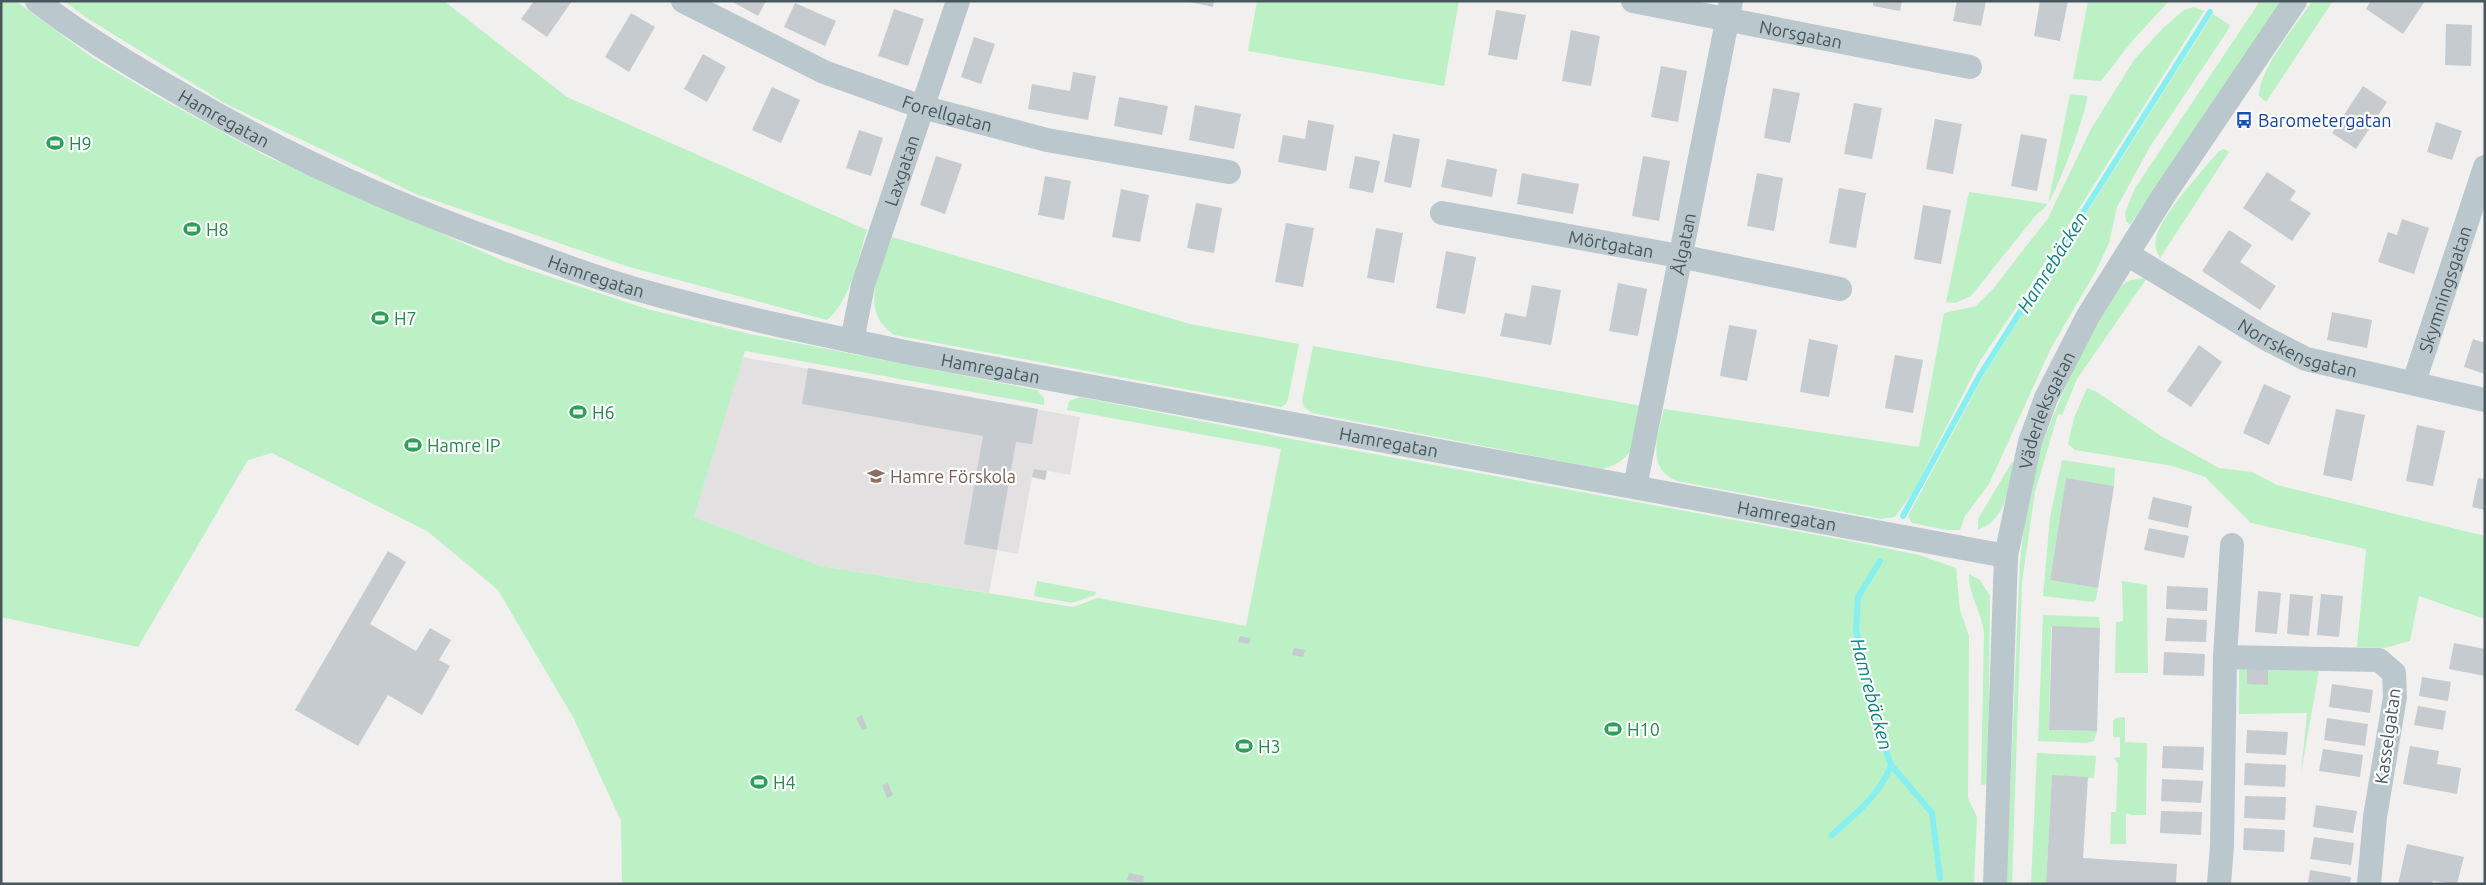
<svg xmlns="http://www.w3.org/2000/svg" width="2486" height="885" font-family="Ubuntu,sans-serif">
	<rect width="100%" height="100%" fill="#f2efef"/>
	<path fill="#e3e0e2" d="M 742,357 L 1080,417 L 1070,475 L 1047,471 L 1045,480 L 1032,477 L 1018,554 L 997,550 L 989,593 L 821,566 L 694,517 Z"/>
	<path fill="#bcf1c5" d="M 1,1 L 16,1 L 93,58 L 160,98 L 266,156 L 506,262 L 647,309 L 750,334 L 1037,390 L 1044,398 L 1044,405 L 745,351 L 694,517 L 821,566 L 1073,607 L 1098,598 L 1246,626 L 1281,449 L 1067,410 L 1069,401 L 1080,397 L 1297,440 L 1850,541 L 1919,555 L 1956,568 L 1960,610 L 1969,636 L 1968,798 L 1977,817 L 1974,884 L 622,884 L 621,821 L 574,719 L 498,590 L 427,531 L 272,453 L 248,460 L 138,647 L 1,617 Z
		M 64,1 L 444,1 L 567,97 L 867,230 C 858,258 850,302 827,320 L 626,266 L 416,194 L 226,104 L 87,18 Z
		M 1257,1 L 1459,1 L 1444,86 L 1248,51 Z
		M 2088,1 L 2169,1 L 2133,40 L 2101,81 L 2073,79 Z
		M 2260,1 L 2282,1 L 2130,225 L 2126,221 L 2125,213 L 2135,188 Z
		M 2312,1 L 2333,1 L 2266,102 L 2259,96 C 2260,67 2296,26 2312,1 Z
		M 2194,7 L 2204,11 L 2023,297 L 1980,361 L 1913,492 L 1895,517 L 1881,519 L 1677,481 C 1645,468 1658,435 1664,409 L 1919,447 L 1944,313 L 1976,306 L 1993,289 L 2048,218 L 2091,129 L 2134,60 L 2163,28 L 2184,10 Z
		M 2213,14 L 2230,25 L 2228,30 L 2151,145 L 2117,207 L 2109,243 L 2096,271 L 2051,348 L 1989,484 L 1965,516 L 1960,530 L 1947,530 L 1912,523 L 1908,516 L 1985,373 Z
		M 2070,94 L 2087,96 C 2088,110 2056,194 2047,205 C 2044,209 2039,212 2036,215 L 1971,296 L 1955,303 L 1946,302 L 1969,192 L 2048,204 Z
		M 2224,149 L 2229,152 L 2160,258 C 2157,252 2154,246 2156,239 C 2159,217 2204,169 2219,151 Z
		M 892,237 L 1190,324 L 1299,344 L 1288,399 L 1286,404 L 1281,407 L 894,335 C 857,309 881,271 892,237 Z
		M 2147,278 L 2077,379 L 2062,415 L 2058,414 L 2035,492 L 2022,582 L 2012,884 L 2006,884 L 2020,561 C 2024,528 2027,492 2037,460 C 2047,427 2101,296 2128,281 C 2133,279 2141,279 2147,278 Z
		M 1313,346 L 1642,406 C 1635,437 1638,460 1602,469 L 1312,413 L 1304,407 L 1302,401 Z
		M 2087,388 L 2097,392 L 2161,436 L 2219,468 L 2252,472 L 2277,485 L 2485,536 L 2485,619 L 2419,596 L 2410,641 L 2384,648 L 2357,647 L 2366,549 L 2251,523 L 2205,477 L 2173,466 L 2075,450 L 2068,444 L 2074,418 Z
		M 2062,460 L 2115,468 L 2114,486 L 2066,478 L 2050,580 L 2098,588 L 2096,599 L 2093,602 L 2043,596 L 2050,517 Z
		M 2012,462 L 2015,462 C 2008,490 2007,518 1978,530 L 1978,519 Z
		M 1969,574 L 1980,580 L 1990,596 L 1988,784 L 1981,785 L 1984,633 C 1982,613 1968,594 1969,574 Z
		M 1037,581 L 1096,592 L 1095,595 L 1072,603 L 1034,596 Z
		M 2122,581 L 2147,585 L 2148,673 L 2115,673 L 2116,622 L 2123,621 Z
		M 2043,615 L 2099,617 L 2100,628 L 2051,627 L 2049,730 L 2097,731 L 2094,741 L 2086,743 L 2038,741 Z
		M 2239,669 L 2247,669 L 2247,684 L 2268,684 L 2268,669 L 2319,671 L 2301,773 L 2307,713 L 2239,714 Z
		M 2125,717 L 2125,742 L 2147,743 L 2146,815 L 2131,815 L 2126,813 L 2126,844 L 2110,844 L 2111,812 L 2116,812 L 2118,764 L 2114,758 L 2120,757 L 2120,737 L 2113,737 L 2113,721 L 2116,718 Z
		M 2037,753 L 2096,756 L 2094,778 L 2052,776 L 2046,884 L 2031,884 Z"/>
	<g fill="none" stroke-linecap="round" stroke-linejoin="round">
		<path stroke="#87efef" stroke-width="6" d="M 1903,516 L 1980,375 L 2210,12
			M 1880,561 L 1858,597 L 1856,630 L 1877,725 L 1891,765 L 1932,813 L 1940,878
			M 1832,835 C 1855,814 1880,795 1891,765"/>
	</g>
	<path fill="#c6cbcf" d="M 534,1 L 572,1 L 547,37 L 521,19 Z
		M 731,1 L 766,1 L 758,16 Z
		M 1185,1 L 1214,1 L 1213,7 Z
		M 1873,1 L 1902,1 L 1900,11 L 1873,6 Z
		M 1957,1 L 1986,1 L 1981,26 L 1953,21 Z
		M 2040,1 L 2068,1 L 2060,41 L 2034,36 Z
		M 2371,1 L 2425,1 L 2403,34 L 2366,9 Z
		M 795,3 L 836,21 L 825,46 L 784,27 Z
		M 894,9 L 924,19 L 908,66 L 878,56 Z
		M 1496,10 L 1526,15 L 1517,60 L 1488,55 Z
		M 631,13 L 655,27 L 629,72 L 605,57 Z
		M 2446,24 L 2472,25 L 2471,66 L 2445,65 Z
		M 1571,30 L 1600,36 L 1591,86 L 1562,81 Z
		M 974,37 L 995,44 L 981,84 L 961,77 Z
		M 703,54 L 726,67 L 707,102 L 684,89 Z
		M 1661,66 L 1687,71 L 1678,122 L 1651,117 Z
		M 1073,72 L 1096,76 L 1088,120 L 1028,109 L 1032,84 L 1070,91 Z
		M 2363,86 L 2387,102 L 2356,149 L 2332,133 Z
		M 772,87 L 800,100 L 781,143 L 752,130 Z
		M 1773,88 L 1800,93 L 1790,143 L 1764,138 Z
		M 1119,97 L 1168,106 L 1162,135 L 1114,126 Z
		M 1854,103 L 1882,108 L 1872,159 L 1844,154 Z
		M 1195,105 L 1241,114 L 1234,149 L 1189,140 Z
		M 1935,119 L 1962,124 L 1953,174 L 1926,169 Z
		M 1308,120 L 1334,125 L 1326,171 L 1278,162 L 1283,135 L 1305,139 Z
		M 2436,122 L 2462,131 L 2452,160 L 2427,152 Z
		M 859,130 L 883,138 L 871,176 L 846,168 Z
		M 1393,134 L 1420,139 L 1411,188 L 1384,182 Z
		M 2021,134 L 2047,139 L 2037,191 L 2011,186 Z
		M 936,156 L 962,164 L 945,214 L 920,205 Z
		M 1355,156 L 1380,161 L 1373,193 L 1349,188 Z
		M 1643,156 L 1670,161 L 1659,221 L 1632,216 Z
		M 1447,159 L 1497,169 L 1492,197 L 1441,187 Z
		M 2267,172 L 2296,191 L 2290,200 L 2311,213 L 2292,241 L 2243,208 Z
		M 1522,173 L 1579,184 L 1573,214 L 1517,204 Z
		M 1757,173 L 1783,178 L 1774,231 L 1747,226 Z
		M 1045,176 L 1071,181 L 1064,220 L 1038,215 Z
		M 1839,188 L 1866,193 L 1856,248 L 1829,243 Z
		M 1121,189 L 1149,195 L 1140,242 L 1112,237 Z
		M 1196,203 L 1222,208 L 1214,253 L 1187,248 Z
		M 1923,205 L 1951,210 L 1941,264 L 1914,259 Z
		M 2402,219 L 2429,228 L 2414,274 L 2378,262 L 2388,232 L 2397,235 Z
		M 1286,223 L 1314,228 L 1303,287 L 1275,282 Z
		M 1376,228 L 1403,233 L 1394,283 L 1367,278 Z
		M 2229,230 L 2252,245 L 2240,262 L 2276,286 L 2260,310 L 2202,271 Z
		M 1446,251 L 1476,257 L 1465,314 L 1436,308 Z
		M 1618,283 L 1647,289 L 1638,336 L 1609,331 Z
		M 1532,285 L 1561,290 L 1551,345 L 1500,336 L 1505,313 L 1526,317 Z
		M 2332,312 L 2372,320 L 2367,348 L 2327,340 Z
		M 1729,325 L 1757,330 L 1747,381 L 1720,376 Z
		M 1809,339 L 1838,345 L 1829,397 L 1800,392 Z
		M 2473,339 L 2485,343 L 2485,374 L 2464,367 Z
		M 2199,345 L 2222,362 L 2191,407 L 2167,391 Z
		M 1895,355 L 1923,360 L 1913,413 L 1885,408 Z
		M 808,368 L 1038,409 L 1032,444 L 1016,442 L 997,550 L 964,544 L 983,436 L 802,404 Z
		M 2264,384 L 2291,396 L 2269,445 L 2243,433 Z
		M 2336,409 L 2365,415 L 2352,481 L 2323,475 Z
		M 2417,425 L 2445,431 L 2433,486 L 2406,481 Z
		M 1034,469 L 1047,471 L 1045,480 L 1032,477 Z
		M 2066,478 L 2114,486 L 2098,588 L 2050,580 Z
		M 2478,478 L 2485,479 L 2485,510 L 2472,507 Z
		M 2153,497 L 2192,506 L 2188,528 L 2148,519 Z
		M 2149,528 L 2189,536 L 2184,558 L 2144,550 Z
		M 388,551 L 406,562 L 370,624 L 416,651 L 430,628 L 451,640 L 439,660 L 450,666 L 422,715 L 388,695 L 358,746 L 295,710 Z
		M 2167,586 L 2208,588 L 2207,611 L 2166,609 Z
		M 2258,591 L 2281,593 L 2277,634 L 2255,632 Z
		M 2290,594 L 2313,596 L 2309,636 L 2287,634 Z
		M 2321,594 L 2343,596 L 2339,637 L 2317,635 Z
		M 2167,618 L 2207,620 L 2206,642 L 2165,641 Z
		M 2052,626 L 2100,628 L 2097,731 L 2049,730 Z
		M 1240,636 L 1251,638 L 1249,644 L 1238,642 Z
		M 2454,643 L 2485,649 L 2485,676 L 2449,669 Z
		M 1294,648 L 1305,650 L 1303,657 L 1292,655 Z
		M 2164,652 L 2205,654 L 2204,676 L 2163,675 Z
		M 2247,669 L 2268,669 L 2268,685 L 2247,684 Z
		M 2422,677 L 2451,682 L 2448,701 L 2419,696 Z
		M 2332,684 L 2373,690 L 2370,713 L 2329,707 Z
		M 2418,706 L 2446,711 L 2443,730 L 2414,725 Z
		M 862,715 L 867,728 L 862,730 L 856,718 Z
		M 2327,718 L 2368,724 L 2365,746 L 2324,740 Z
		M 2247,730 L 2288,732 L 2286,755 L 2246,753 Z
		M 2163,746 L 2204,747 L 2203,770 L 2162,768 Z
		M 2410,746 L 2439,751 L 2437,764 L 2461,768 L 2457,794 L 2403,784 Z
		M 2323,749 L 2363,755 L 2360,777 L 2319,771 Z
		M 2245,763 L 2286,765 L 2285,787 L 2244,785 Z
		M 2052,775 L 2088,777 L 2083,858 L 2177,864 L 2176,884 L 2046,884 Z
		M 2162,779 L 2203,781 L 2201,803 L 2161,801 Z
		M 888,783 L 893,795 L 887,798 L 882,785 Z
		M 2245,796 L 2286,797 L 2285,820 L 2244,818 Z
		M 2316,805 L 2357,811 L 2353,833 L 2313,827 Z
		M 2161,811 L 2202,812 L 2201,835 L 2160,833 Z
		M 2244,828 L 2285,830 L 2284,852 L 2243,850 Z
		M 2314,837 L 2354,843 L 2351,865 L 2310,859 Z
		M 2407,844 L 2464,857 L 2457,884 L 2433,881 L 2432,884 L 2398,884 Z
		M 2310,870 L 2351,877 L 2350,884 L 2308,884 Z
		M 1129,873 L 1144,876 L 1143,883 L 1127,880 Z"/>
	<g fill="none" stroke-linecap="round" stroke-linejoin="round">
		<g stroke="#bac7cc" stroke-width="24">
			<path id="s1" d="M 37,1 C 82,36 132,66 181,94 C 288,157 402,208 519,249 C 562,265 605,281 650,293 C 736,317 823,335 910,353 L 2006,556"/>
			<path id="s2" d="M 683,1 L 824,72 L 922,107 L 1047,140 L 1229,172"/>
			<path id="s3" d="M 1633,1 L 1970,67"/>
			<path id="s4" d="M 1442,213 L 1679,256 L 1840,289"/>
			<path id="s5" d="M 2127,254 L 2265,338 L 2306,359 L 2485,400"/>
			<path id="s6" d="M 852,341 L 863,285 L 958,1"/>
			<path id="s7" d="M 2414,382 L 2485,167"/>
			<path id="s8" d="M 1635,487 L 1731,1"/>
			<path d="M 2225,657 L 2379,660 L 2394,673 L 2395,697 L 2375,817 L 2369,884"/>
			<path id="s9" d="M 1995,884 L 2006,556 L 2030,442 L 2046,398 L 2088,316 L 2164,195 L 2295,1"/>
			<path d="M 2219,884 L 2222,846 L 2225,657 L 2232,545"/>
		</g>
	</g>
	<defs>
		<g id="bus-bare" transform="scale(1.35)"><path d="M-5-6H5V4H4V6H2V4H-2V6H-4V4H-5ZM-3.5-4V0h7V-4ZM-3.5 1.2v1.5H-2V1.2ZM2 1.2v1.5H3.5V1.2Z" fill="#1a4fb4" stroke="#fff" stroke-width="2.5" paint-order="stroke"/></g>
		<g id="stadium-bare" transform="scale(1.35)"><path d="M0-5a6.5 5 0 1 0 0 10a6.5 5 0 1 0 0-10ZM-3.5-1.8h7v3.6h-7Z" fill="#2e9e5b" stroke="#fff" stroke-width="2.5" paint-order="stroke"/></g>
		<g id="school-bare" transform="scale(1.35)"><path d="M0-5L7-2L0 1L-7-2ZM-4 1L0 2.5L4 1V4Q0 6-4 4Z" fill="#8d6e63" stroke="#fff" stroke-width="2.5" paint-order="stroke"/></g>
	</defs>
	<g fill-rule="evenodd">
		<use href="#bus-bare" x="2244" y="120"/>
		<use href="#stadium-bare" x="55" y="143"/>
		<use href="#stadium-bare" x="192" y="229"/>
		<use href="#stadium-bare" x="380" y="318"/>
		<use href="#stadium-bare" x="578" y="412"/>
		<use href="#stadium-bare" x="413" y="445"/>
		<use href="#school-bare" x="876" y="476"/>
		<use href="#stadium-bare" x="1613" y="729"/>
		<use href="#stadium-bare" x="1244" y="746"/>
		<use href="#stadium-bare" x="759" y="782"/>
	</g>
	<g text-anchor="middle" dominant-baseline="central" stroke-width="4.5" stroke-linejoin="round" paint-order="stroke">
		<g font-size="18" fill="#46575d" stroke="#fff">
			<text stroke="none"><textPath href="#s3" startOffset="171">Norsgatan</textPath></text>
			<text stroke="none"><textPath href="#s2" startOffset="288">Forellgatan</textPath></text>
			<text stroke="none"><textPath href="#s1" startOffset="221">Hamregatan</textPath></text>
			<text stroke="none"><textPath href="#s6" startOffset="178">Laxgatan</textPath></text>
			<text stroke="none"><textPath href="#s4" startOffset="172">Mörtgatan</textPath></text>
			<text stroke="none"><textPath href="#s8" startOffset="248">Ålgatan</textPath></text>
			<text stroke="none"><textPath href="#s1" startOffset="626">Hamregatan</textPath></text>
			<text stroke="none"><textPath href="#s7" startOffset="98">Skymningsgatan</textPath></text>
			<text stroke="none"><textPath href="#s5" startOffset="196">Norrskensgatan</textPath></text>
			<text stroke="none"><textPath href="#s1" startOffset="1031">Hamregatan</textPath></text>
			<text stroke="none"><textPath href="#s9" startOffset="480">Väderleksgatan</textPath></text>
			<text stroke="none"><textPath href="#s1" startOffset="1436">Hamregatan</textPath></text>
			<text stroke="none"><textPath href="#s1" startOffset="1841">Hamregatan</textPath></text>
			<text transform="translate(2387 736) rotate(-82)">Kasselgatan</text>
		</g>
		<g font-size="18" fill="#164399" stroke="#fff" text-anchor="start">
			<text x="2258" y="120">Barometergatan</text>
		</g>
		<g font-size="18" fill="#27864d" stroke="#fff" text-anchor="start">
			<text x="69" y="143">H9</text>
			<text x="206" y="229">H8</text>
			<text x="394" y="318">H7</text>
			<text x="592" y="412">H6</text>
			<text x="427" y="445">Hamre IP</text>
			<text x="1627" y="729">H10</text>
			<text x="1258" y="746">H3</text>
			<text x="773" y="782">H4</text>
		</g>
		<g font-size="18" fill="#785e54" stroke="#fff" text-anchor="start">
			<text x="890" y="476">Hamre Förskola</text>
		</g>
		<g font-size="19" font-style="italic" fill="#0a7f80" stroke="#fff">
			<text transform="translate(2052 262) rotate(-58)">Hamrebäcken</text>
			<text transform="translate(1872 694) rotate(75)">Hamrebäcken</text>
		</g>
	</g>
	<rect width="2486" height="885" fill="none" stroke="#46575d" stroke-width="5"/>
</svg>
